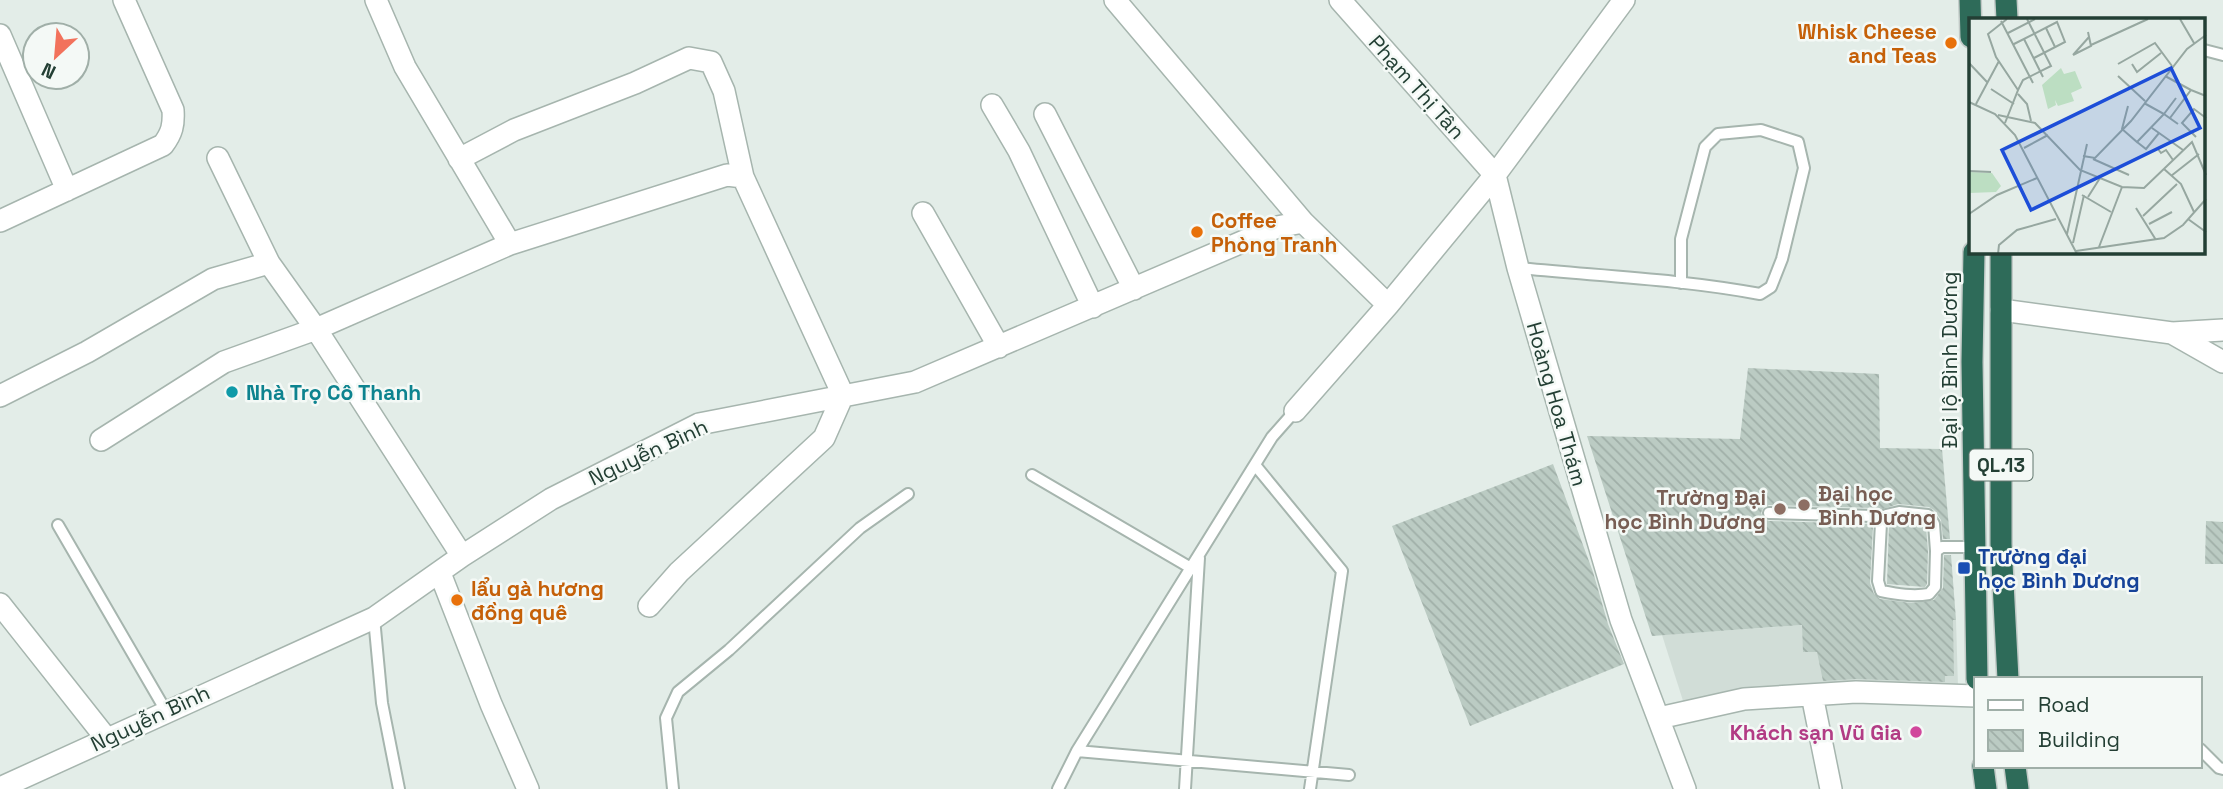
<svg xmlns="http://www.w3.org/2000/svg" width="2223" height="789" font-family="'Space Grotesk',sans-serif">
	<defs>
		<pattern id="building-back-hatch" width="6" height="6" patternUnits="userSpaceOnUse" patternTransform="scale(1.75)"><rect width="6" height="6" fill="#bbcbc3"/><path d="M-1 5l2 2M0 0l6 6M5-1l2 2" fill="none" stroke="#a0afa8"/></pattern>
	</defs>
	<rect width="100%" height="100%" fill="#e3ede8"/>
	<path fill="#d1ddd7" d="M 1956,620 L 1958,687 L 1685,707 L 1662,635 L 1846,622 Z"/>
	<path fill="url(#building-back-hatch)" d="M 1748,368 L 1879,374 L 1880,448 L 1942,449 L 1950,539 L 1943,539 L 1941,520 L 1934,510 L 1929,507 L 1898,504 L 1880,510 L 1874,508 L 1769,505 L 1763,508 L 1761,513 L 1764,519 L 1769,521 L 1871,524 L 1873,526 L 1870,583 L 1874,594 L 1880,599 L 1911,603 L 1934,600 L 1943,588 L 1944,555 L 1951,555 L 1956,620 L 1953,620 L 1954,676 L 1945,676 L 1945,682 L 1856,679 L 1823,681 L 1817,652 L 1803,652 L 1802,625 L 1652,636 L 1587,436 L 1740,439 Z
		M 1553,464 L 1593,572 L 1608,624 L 1624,664 L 1470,726 L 1392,526 Z
		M 1899,520 L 1923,522 L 1926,527 L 1928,551 L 1927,584 L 1925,587 L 1887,584 L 1889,525 L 1891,522 Z
		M 2206,521 L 2223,522 L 2223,564 L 2205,564 Z"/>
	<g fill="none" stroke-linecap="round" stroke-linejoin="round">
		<g stroke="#a6b5ae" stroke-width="14">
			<path id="lane" d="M 2204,50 L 2223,55
				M 1518,268 C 1598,276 1680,279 1760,294 L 1771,287 L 1782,259 L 1804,168 L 1798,142 L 1761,130 L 1718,134 L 1705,147 L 1681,239 L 1681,283
				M 1255,465 L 1342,571 L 1310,789
				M 1032,475 L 1191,568
				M 1769,513 L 1874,516 L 1881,523 L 1878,581 L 1881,591 C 1897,594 1913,597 1929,594 L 1935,587 L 1936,551 L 1942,547 L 1975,547
				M 1881,523 L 1886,515 L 1899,512 L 1928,515 L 1934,524 L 1936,551
				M 58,525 L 166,711
				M 374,618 L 382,703 L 399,789
				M 2200,749 L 2219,768 L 2223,769
				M 1077,751 L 1349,775
				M 673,789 L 666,718 L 678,692 L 729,650 L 860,528 L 908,494
				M 1058,789 L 1077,751 L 1272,437 L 1295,411
				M 1185,789 L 1199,558"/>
		</g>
		<g stroke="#a6b5ae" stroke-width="24">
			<path id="street" d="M 376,0 L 405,67 L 510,244
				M 1115,0 L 1303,222
				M 1340,0 L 1495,175 L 1518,268 L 1621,620 L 1685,789
				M 0,35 L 67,190
				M 992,105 L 1019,151 L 1093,307
				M 1045,114 L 1134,289
				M 459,159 L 514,130 L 635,83 L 689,58 L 711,62 L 724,91 L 743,177
				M 923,213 L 999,347
				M 0,221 L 163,145 C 172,133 174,125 173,110 L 124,0
				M 2001,310 L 2172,333 L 2223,330
				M 2172,333 L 2223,362
				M 0,396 L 87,352 L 213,279 L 269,263
				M 1295,411 L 1388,305 L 1495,175 L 1624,0
				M 101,440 L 224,362 L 316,329 L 269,263 L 218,158
				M 462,556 L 316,329 L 510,244 L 727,175 L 743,177 L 843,395 L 824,438 L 679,572 L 649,606
				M 440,573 L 491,704 L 528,789
				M 0,604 L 106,738
				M 1812,695 L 1831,789
				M 1659,718 L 1744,699 L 1856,692 L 1976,696
				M 0,788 L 374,618 L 462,556 L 551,499 L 699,424 L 915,382 L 1277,227 L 1303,222 L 1388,305"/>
		</g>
		<g stroke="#c1c9c6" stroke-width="24">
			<path id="highway" d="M 1970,0 L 1971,37
				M 2006,0 L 2007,19
				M 1974,252 L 1972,362 L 1977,679
				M 2001,252 L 2001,544 L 2008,679
				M 1983,766 L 1986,789
				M 2015,766 L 2018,789"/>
		</g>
		<use href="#lane" stroke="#fff" stroke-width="10"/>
		<use href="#street" stroke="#fff" stroke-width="21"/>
		<use href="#highway" stroke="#2e6b59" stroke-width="21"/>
	</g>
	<g fill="#e8710a" stroke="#f4f9f6" stroke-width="2.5">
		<circle cx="1951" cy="43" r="7"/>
		<circle cx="1197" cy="232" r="7"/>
		<circle cx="457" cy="600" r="7"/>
	</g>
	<circle fill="#0f9aa8" stroke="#f4f9f6" stroke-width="2.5" cx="232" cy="392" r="7"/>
	<g fill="#8d6e63" stroke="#f4f9f6" stroke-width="2.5">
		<circle cx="1804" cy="505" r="7"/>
		<circle cx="1780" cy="509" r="7"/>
	</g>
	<rect fill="#1a4fb4" stroke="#f4f9f6" stroke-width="2.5" x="1957" y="561" width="14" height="14" rx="3.5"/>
	<circle fill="#d1479c" stroke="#f4f9f6" stroke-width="2.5" cx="1916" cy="732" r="7"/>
	<g text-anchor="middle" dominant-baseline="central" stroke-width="5" stroke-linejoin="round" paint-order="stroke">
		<rect fill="#f4f9f6" stroke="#62776e" stroke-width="2" x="1969.5" y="449.5" width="63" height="31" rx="5"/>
		<g font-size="19" font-weight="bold" fill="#233f34">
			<text x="2001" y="465">QL.13</text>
		</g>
		<g font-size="21" font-weight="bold" fill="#c56008" stroke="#f4f9f6" text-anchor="start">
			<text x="1937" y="31" text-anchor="end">Whisk Cheese<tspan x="1937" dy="24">and Teas</tspan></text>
			<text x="1211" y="220">Coffee<tspan x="1211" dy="24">Phòng Tranh</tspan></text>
			<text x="471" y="588">lẩu gà hương<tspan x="471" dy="24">đồng quê</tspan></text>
		</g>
		<g font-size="21" fill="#233f34" stroke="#f4f9f6">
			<text transform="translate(1417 87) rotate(48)">Phạm Thị Tân</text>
			<text transform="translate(1949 360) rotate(-90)">Đại lộ Bình Dương</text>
			<text transform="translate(1557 404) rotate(74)">Hoàng Hoa Thám</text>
			<text transform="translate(648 452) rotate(-25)">Nguyễn Bình</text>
			<text transform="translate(150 718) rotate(-25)">Nguyễn Bình</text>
		</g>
		<g font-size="21" font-weight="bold" fill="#0d838f" stroke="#f4f9f6" text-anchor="start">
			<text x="246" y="392">Nhà Trọ Cô Thanh</text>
		</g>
		<g font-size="21" font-weight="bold" fill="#785e54" stroke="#f4f9f6" text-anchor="start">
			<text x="1818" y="493">Đại học<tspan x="1818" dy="24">Bình Dương</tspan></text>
			<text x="1766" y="497" text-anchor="end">Trường Đại<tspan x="1766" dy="24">học Bình Dương</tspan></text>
		</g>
		<g font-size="21" font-weight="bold" fill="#164399" stroke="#f4f9f6" text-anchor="start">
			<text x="1978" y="556">Trường đại<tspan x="1978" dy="24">học Bình Dương</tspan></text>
		</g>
		<g font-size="21" font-weight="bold" fill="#b23c85" stroke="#f4f9f6" text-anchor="end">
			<text x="1902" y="732">Khách sạn Vũ Gia</text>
		</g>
	</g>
	<g transform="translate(1969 18)">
		<rect width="236" height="236" fill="#e3ede8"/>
		<path d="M 92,50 L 95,56 L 106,53 L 113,70 L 102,75 L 105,83 L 89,88 L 86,82 L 87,87 L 79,91 L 73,67 Z" fill="#bcdec2"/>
		<path d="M 0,154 L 23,155 L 32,168 L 27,174 L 0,175 Z" fill="#bcdec2"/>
		<path fill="none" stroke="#96a7a0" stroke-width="2" d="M 211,1 L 225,25M 32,3 L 64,65M 77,10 L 86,29M 39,15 L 66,1M 55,21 L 74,59M 45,26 L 88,4 L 96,24 L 65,40M 122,27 L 179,1M 104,37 L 122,28 L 119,14M 104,37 L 120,19M 0,45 L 18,64M 149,46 L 186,25 L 203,48M 163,46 L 168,54 L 192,35M 149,58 L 176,83M 196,58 L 222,72M 22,71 L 45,86M 49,72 L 54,62 L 82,48 L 58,1M 49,76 L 58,86 L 62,103M 207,80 L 195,96 L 209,106M 0,84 L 26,96 L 46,117 L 108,236M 7,86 L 30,43M 159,88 L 153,111 L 168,124 L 195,96 L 175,85M 29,97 L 66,105 L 111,152 L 153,169 L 175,170 L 223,124 L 237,157M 201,100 L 222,72 L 237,78M 36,105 L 49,72 L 27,39 L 19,16 L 38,1M 183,110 L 214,132M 227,119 L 213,105 L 225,91 L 237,100M 168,124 L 177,131 L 190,115M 55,130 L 79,117M 189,131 L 192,135 L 197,132 L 204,142M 114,138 L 126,140 L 162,103 L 218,31 L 237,17M 124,141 L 160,157M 195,151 L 212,166 L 225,194M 0,153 L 22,154M 202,158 L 230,136M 113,177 L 142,194M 119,179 L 131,160M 167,190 L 187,222M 0,196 L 28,177 L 68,160M 174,198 L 208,166M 219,201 L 237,214M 180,206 L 203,194M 98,216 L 118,126M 104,225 L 115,177M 130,229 L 153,169M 107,233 L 195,220 L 214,207 L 237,181M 29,236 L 30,227 L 48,212 L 87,201"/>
		<path fill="#1d4ed8" fill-opacity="0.15" stroke="#1d4ed8" stroke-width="3.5" d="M 202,50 L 231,110 L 62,192 L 33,132 Z"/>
		<rect width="236" height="236" fill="none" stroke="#233f34" stroke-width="3.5"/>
	</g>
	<rect x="1974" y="677" width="228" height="91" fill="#f4f9f6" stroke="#a0afa8" stroke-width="2"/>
	<rect x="1988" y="700" width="35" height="10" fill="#ffffff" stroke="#a0afa8" stroke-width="2"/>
	<text x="2038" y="712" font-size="21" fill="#233f34">Road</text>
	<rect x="1988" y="730" width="35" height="21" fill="url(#building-back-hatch)" stroke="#a0afa8" stroke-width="2"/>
	<text x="2038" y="747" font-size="21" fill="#233f34">Building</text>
	<g transform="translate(56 56) rotate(206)"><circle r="33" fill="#f4f9f6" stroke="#a0afa8" stroke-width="2"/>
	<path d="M0-5L12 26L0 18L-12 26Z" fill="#f2725c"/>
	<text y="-10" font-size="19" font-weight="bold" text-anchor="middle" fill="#233f34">N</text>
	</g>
</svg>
